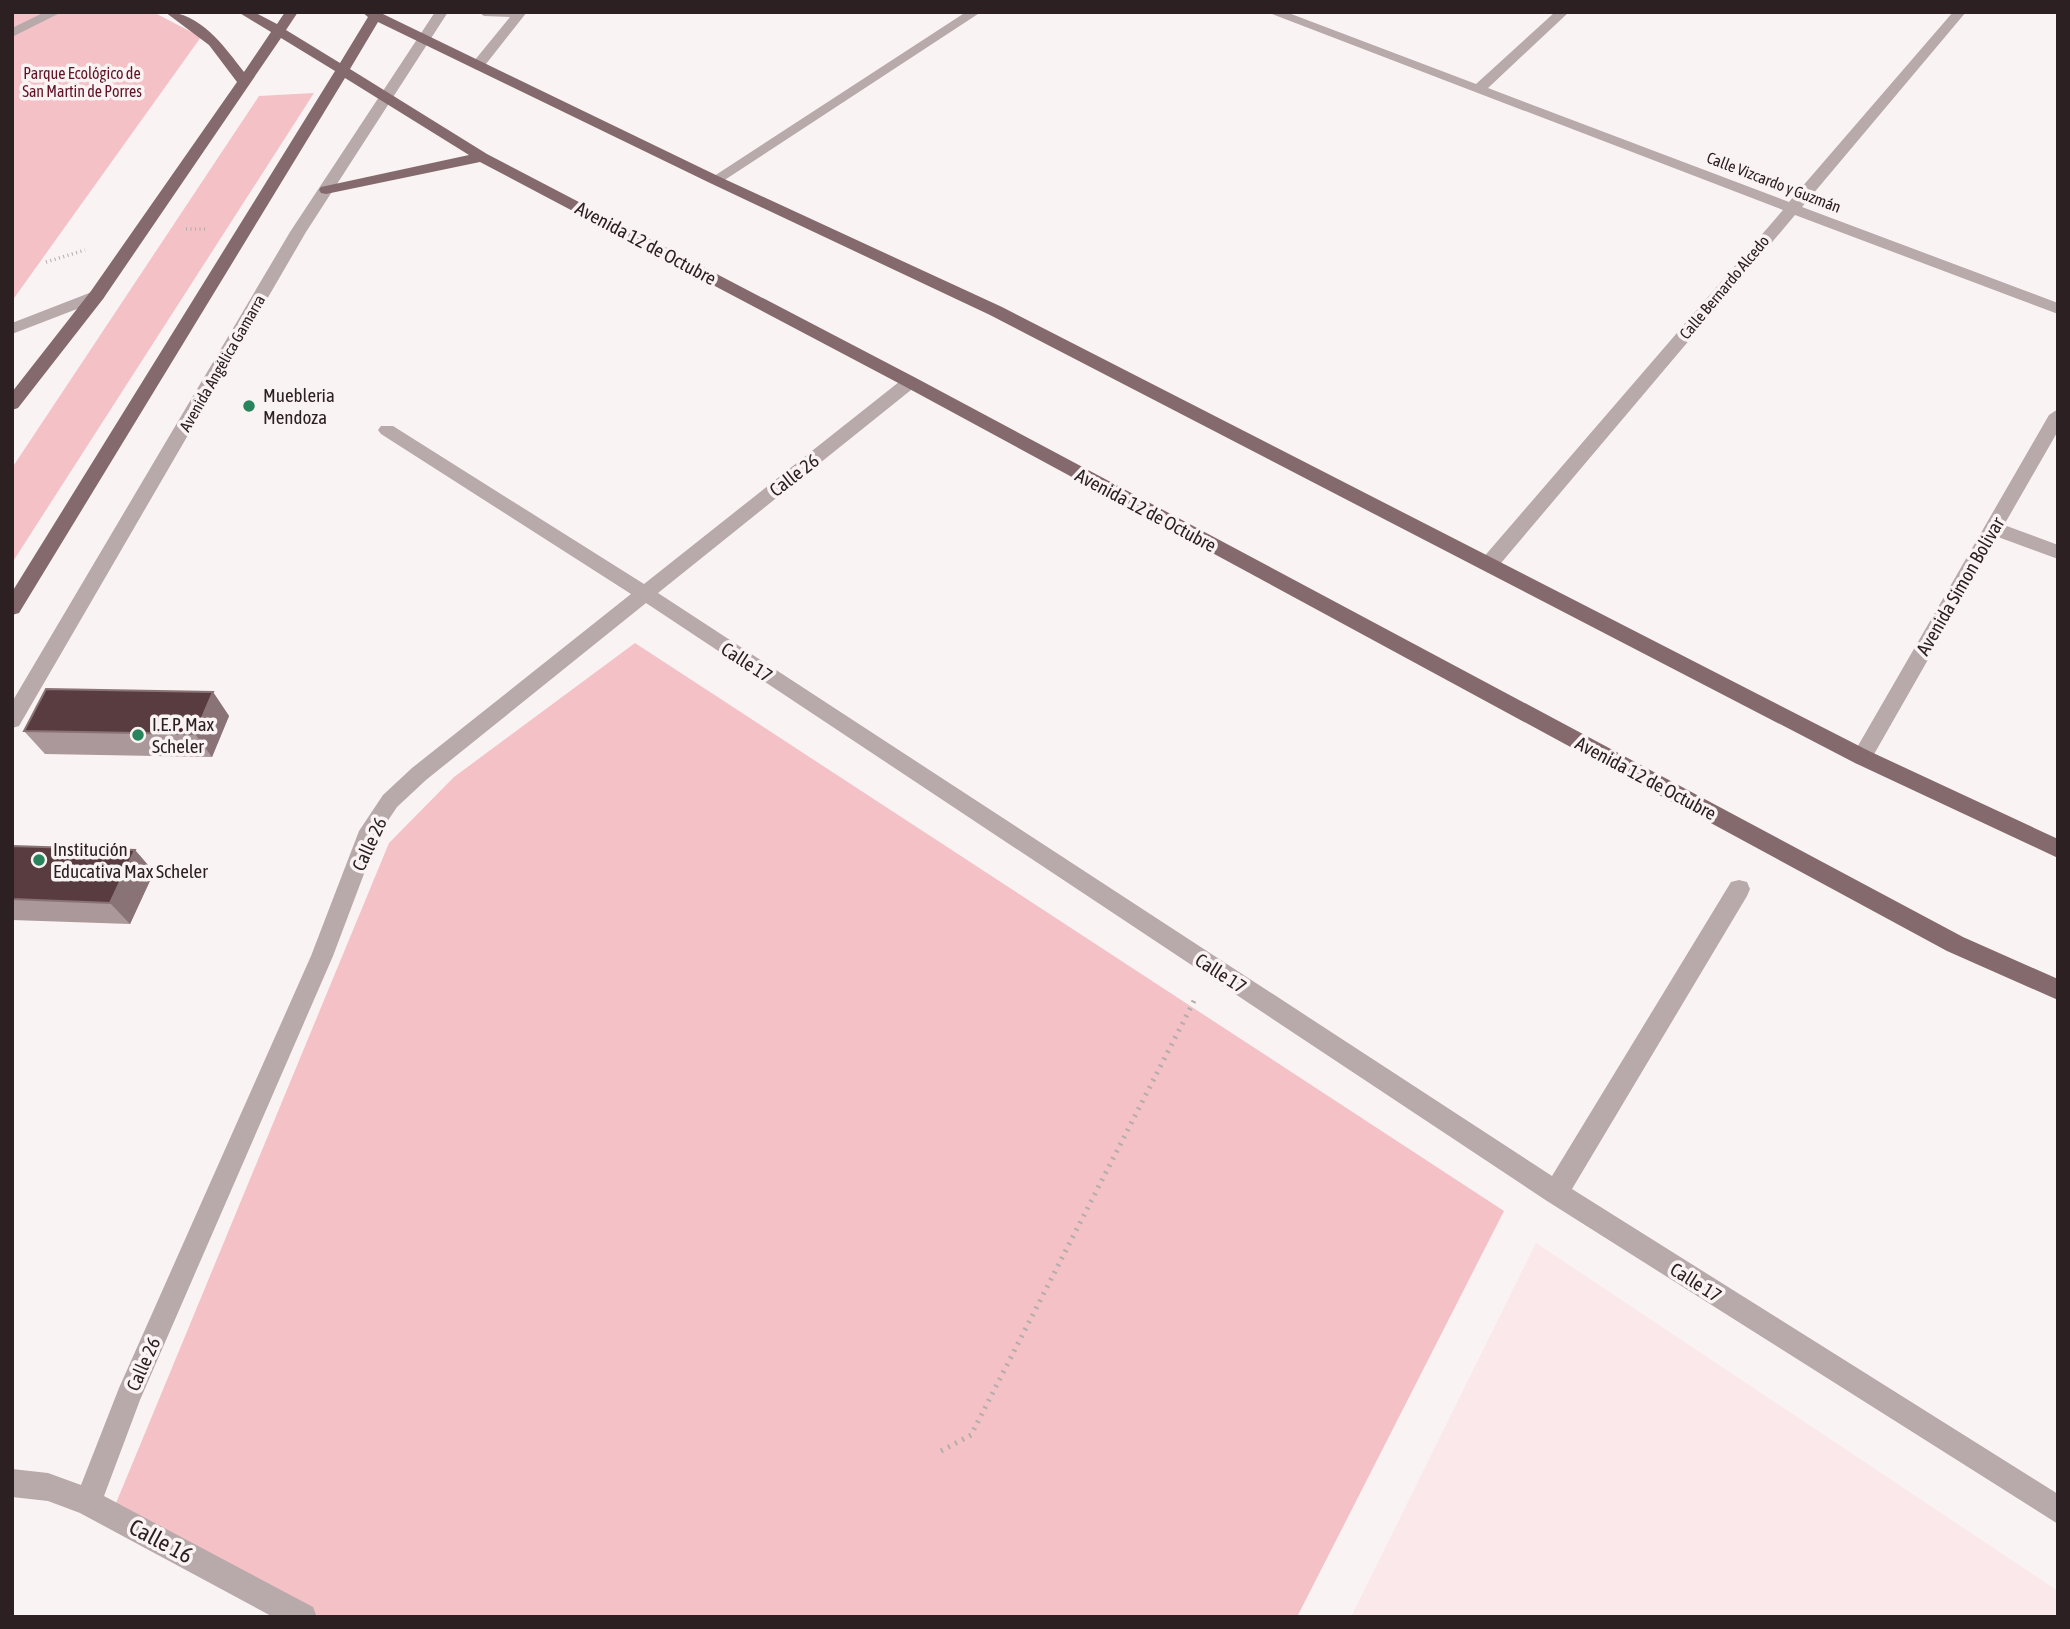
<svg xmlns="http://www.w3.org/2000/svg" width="2070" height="1629" font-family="'Asap Condensed',sans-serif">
	<rect width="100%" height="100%" fill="#faf3f3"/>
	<path fill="#fae8ea" d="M 1536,1243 L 2058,1591 L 2058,1617 L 1351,1617 Z"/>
	<path fill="#f4c1c7" d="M 12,12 L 153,12 L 201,37 L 12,301 Z
		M 314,93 L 12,563 L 12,468 L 259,96 Z
		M 635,643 L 1504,1211 L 1297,1617 L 321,1617 L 114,1508 L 389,843 L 454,777 Z"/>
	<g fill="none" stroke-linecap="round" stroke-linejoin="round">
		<path stroke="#b5acac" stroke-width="3.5" stroke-dasharray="1 3.5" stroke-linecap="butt" d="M 186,229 L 205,229
			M 46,262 L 85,250"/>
		<path stroke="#b5acac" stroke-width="5" stroke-dasharray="2 6" stroke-linecap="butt" d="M 941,1451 L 971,1435 L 1195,999"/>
		<path fill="#b8a9aa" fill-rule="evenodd" d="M 45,12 L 62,12 L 12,37 L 12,28 Z
			M 435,12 L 448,12 L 306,232 L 19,726 L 12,728 L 12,702 L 290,232 Z
			M 478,12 L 527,12 L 482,69 L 477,70 L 470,66 L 510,17 L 484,16 Z
			M 966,12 L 981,12 L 720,183 L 715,184 L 708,180 Z
			M 1267,12 L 1286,12 L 1476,84 L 1555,12 L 1569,12 L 1488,88 L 1789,202 L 1953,12 L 1966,12 L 1802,207 L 2058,303 L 2058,314 L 1795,215 L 1496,569 L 1482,569 L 1480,564 L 1482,559 L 1783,210 Z
			M 97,290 L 103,291 L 105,295 L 103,299 L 12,334 L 12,323 Z
			M 910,376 L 918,382 L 916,386 L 658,593 L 1552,1176 L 1731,882 L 1739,880 L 1747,882 L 1750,889 L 1747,896 L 1572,1189 L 2058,1494 L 2058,1524 L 1547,1201 L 646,603 L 426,780 L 397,807 L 379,834 L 333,956 L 140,1400 L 104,1496 L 313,1607 L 317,1617 L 273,1617 L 80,1513 L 48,1501 L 12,1497 L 12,1469 L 48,1473 L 81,1485 L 119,1388 L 311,956 L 359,831 L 383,795 L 412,768 L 631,594 L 381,434 L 378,430 L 381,426 L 393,426 L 644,584 L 904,378 Z
			M 2058,409 L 2058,431 L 2004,525 L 2058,545 L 2058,559 L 1998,537 L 1869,763 L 1862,765 L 1855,763 L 1852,757 L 1855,751 L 2049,415 Z"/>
		<path fill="#856a6d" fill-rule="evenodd" d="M 165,12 C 200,12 224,46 244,72 L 271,32 L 238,12 L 254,12 L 277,24 L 285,12 L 298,12 L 286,30 L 340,63 L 368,17 L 362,12 L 384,12 L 383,14 L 720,177 L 1002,307 L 1869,751 L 2058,839 L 2058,858 L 1855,763 L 990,315 L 710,183 L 378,22 L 350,69 L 487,154 L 916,378 L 1963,937 L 2058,979 L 2058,1000 L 1947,951 L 904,386 L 480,162 L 326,194 L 321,193 L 319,190 L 321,187 L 469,155 L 345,78 L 19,613 L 12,615 L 12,592 L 335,71 L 281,38 L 103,299 L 18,408 L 12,410 L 12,392 L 91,291 L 237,82 L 209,45 Z"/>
	</g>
	<path fill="#aa989a" d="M 213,692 L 229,716 L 212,757 L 45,754 L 24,731 Z
		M 12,846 L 135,850 L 154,872 L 130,924 L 12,920 Z"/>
	<path fill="#897376" d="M 213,692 L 229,716 L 212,757 L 195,734 Z
		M 135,850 L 154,872 L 130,924 L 110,903 Z"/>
	<path fill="#593c40" stroke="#897376" stroke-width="2" d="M 46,689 L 213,692 L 195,734 L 24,731 Z
		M 12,846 L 135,850 L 110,903 L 12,899 Z"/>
	<g fill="#27845c" stroke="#faf3f3" stroke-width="2.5">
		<circle cx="249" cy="406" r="7"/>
		<circle cx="138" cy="735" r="7"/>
		<circle cx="39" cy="860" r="7"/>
	</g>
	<g text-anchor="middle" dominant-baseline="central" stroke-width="7" stroke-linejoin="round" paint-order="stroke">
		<g font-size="16" fill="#611227" stroke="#faf3f3">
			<text x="82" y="73">Parque Ecológico de<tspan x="82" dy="18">San Martin de Porres</tspan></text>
		</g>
		<g font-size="16" fill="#2d2022" stroke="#faf3f3">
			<text transform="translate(1774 182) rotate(21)">Calle Vizcardo y Guzmán</text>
			<text transform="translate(1724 287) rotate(-50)">Calle Bernardo Alcedo</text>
			<text transform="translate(222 363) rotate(-60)">Avenida Angélica Gamarra</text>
		</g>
		<g font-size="19" fill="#2d2022" stroke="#faf3f3">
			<text transform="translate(646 243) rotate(28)">Avenida 12 de Octubre</text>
			<text transform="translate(794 475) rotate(-38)">Calle 26</text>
			<text transform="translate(1146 510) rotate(28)">Avenida 12 de Octubre</text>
			<text transform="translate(1960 586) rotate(-60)">Avenida Simon Bolivar</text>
			<text transform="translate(747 662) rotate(33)">Calle 17</text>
			<text transform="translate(1646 778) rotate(28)">Avenida 12 de Octubre</text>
			<text transform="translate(369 844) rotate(-65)">Calle 26</text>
			<text transform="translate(1221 973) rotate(33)">Calle 17</text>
			<text transform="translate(1696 1282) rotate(32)">Calle 17</text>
			<text transform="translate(143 1364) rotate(-66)">Calle 26</text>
		</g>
		<g font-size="19" fill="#2d2022" stroke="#faf3f3" text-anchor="start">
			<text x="263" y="395">Muebleria<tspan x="263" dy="22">Mendoza</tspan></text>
			<text x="152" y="724">I.E.P. Max<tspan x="152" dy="22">Scheler</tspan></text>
			<text x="53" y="849">Institución<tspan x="53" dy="22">Educativa Max Scheler</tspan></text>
		</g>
		<g font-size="23" fill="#2d2022" stroke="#faf3f3">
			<text transform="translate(161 1541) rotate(28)">Calle 16</text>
		</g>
	</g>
	<rect width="2070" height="1629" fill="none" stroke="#2d2022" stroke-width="28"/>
</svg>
